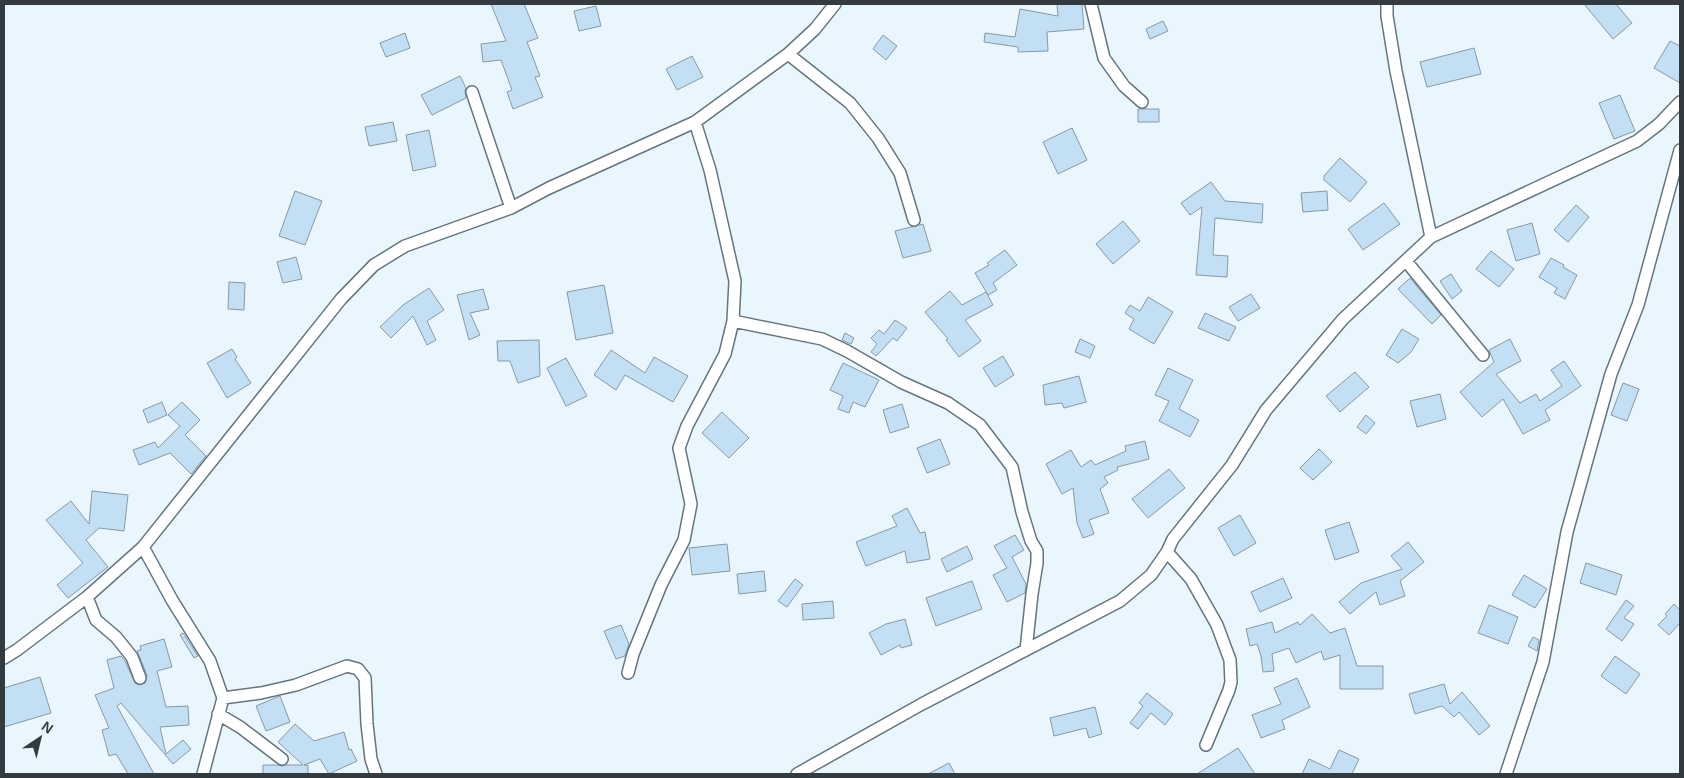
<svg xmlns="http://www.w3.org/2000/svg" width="1684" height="778" font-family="Helvetica,sans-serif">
	<rect width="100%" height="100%" fill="#eaf6fe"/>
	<path fill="#c3dff4" stroke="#8799a6" d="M 491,4 L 524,4 L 538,38 L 527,42 L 540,76 L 535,77 L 543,97 L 513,109 L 507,92 L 512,90 L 501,60 L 483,62 L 481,44 L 506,41 Z
		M 1057,4 L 1082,4 L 1084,29 L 1047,32 L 1048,51 L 1018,52 L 1018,47 L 984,42 L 985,33 L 1015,37 L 1020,9 L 1058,16 Z
		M 1584,4 L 1616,4 L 1632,23 L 1613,39 Z
		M 596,6 L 601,26 L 579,31 L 574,11 Z
		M 1163,21 L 1168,31 L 1150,39 L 1146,29 Z
		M 405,33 L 410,48 L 386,57 L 380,43 Z
		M 883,35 L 897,46 L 886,60 L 873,49 Z
		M 1670,41 L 1680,46 L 1680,83 L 1654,68 Z
		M 1474,48 L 1481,74 L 1427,87 L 1420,62 Z
		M 692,56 L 703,77 L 677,90 L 666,69 Z
		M 460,76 L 466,88 L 465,91 L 466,98 L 432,115 L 421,95 Z
		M 1620,95 L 1635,131 L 1614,139 L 1599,103 Z
		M 1138,109 L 1159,109 L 1159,122 L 1138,122 Z
		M 393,122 L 397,141 L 369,146 L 365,127 Z
		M 1072,128 L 1087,160 L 1058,174 L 1043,142 Z
		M 429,130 L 436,166 L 413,171 L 406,135 Z
		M 1340,158 L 1367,182 L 1350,202 L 1324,180 L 1324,176 Z
		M 1211,182 L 1225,201 L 1263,204 L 1262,223 L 1215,218 L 1213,255 L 1228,256 L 1227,277 L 1196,275 L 1202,207 L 1190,215 L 1181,203 Z
		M 295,191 L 322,201 L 305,245 L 279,236 Z
		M 1327,191 L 1328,210 L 1303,212 L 1301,193 Z
		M 1384,203 L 1400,224 L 1363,250 L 1348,229 Z
		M 1576,205 L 1589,217 L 1568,242 L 1554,230 Z
		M 1123,221 L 1140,241 L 1113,264 L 1096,244 Z
		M 1532,223 L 1540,254 L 1516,261 L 1507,230 Z
		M 923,224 L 931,251 L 903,258 L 895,231 Z
		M 1005,250 L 1017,265 L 993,283 L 997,290 L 988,295 L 975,273 L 989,265 L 987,263 Z
		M 1491,251 L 1514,269 L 1499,287 L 1476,269 Z
		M 296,257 L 302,279 L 283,283 L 277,262 Z
		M 1551,258 L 1564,265 L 1563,267 L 1577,275 L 1565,299 L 1554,293 L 1557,288 L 1539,277 Z
		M 1451,274 L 1462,291 L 1452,299 L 1440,281 Z
		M 1410,278 L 1441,315 L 1432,324 L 1398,289 Z
		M 229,282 L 245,283 L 244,310 L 228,309 Z
		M 604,285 L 613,333 L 576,340 L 567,292 Z
		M 429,288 L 444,310 L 427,321 L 436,340 L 427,345 L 413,316 L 391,338 L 380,327 L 403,305 Z
		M 483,289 L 489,309 L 470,313 L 480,335 L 469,340 L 457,295 Z
		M 950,291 L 962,305 L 986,292 L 993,305 L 965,320 L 981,341 L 959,357 L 946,340 L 948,339 L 925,312 Z
		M 1251,294 L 1260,308 L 1238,321 L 1229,307 Z
		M 1148,297 L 1173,312 L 1154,344 L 1129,329 L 1134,319 L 1125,313 L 1130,305 L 1140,311 Z
		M 1205,313 L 1236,327 L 1229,341 L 1198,328 Z
		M 895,320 L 907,328 L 897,341 L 893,338 L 876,356 L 871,352 L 877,344 L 871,338 L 879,330 L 884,334 Z
		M 1402,329 L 1419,339 L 1411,352 L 1398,363 L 1386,355 Z
		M 845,333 L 854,338 L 851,344 L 842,340 Z
		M 1080,339 L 1095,346 L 1090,358 L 1075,352 Z
		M 1510,339 L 1521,361 L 1496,374 L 1520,403 L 1536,394 L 1540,401 L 1562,386 L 1551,370 L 1564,361 L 1581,386 L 1545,410 L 1550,420 L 1523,434 L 1503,399 L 1482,417 L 1460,392 L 1494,362 L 1489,350 Z
		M 539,340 L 540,376 L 518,383 L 510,361 L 498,361 L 497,341 Z
		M 232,349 L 237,357 L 235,359 L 251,383 L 227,398 L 207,363 Z
		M 611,350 L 645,373 L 654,357 L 688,376 L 673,402 L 625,375 L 616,390 L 594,375 Z
		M 1003,356 L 1014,375 L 995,387 L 983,368 Z
		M 566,358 L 587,396 L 566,406 L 547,368 Z
		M 843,363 L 879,380 L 865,407 L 853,402 L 849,413 L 838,409 L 843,396 L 830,390 Z
		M 1168,368 L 1193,380 L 1179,409 L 1199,420 L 1190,437 L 1159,421 L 1169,401 L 1155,395 Z
		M 1355,372 L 1369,387 L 1340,412 L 1326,396 Z
		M 1079,376 L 1086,402 L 1064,408 L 1062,403 L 1045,405 L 1043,385 Z
		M 1623,383 L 1639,389 L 1627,421 L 1611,415 Z
		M 1440,394 L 1446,419 L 1417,427 L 1410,401 Z
		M 162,402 L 167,415 L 148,423 L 143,410 Z
		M 182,402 L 200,420 L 185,435 L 206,456 L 191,474 L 170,453 L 139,465 L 133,450 L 155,442 L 158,448 L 180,426 L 168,415 Z
		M 902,404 L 909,427 L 890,433 L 883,410 Z
		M 722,412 L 749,438 L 729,458 L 702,433 Z
		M 1366,415 L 1375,423 L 1366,434 L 1357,427 Z
		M 940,439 L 950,464 L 927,473 L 917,448 Z
		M 1145,441 L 1149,459 L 1117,467 L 1118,470 L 1104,477 L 1108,483 L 1100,489 L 1109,513 L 1089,520 L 1094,534 L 1083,538 L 1077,523 L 1073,488 L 1062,494 L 1046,464 L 1071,450 L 1081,467 L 1091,460 L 1095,465 L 1126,451 L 1125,446 Z
		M 1319,449 L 1332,462 L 1313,480 L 1300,468 Z
		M 1169,469 L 1185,488 L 1148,518 L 1132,499 Z
		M 92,491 L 128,495 L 124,531 L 99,528 L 86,540 L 108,567 L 68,598 L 57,585 L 83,563 L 46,520 L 71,501 L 89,524 Z
		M 907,508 L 920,533 L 925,532 L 930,559 L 907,563 L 905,551 L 866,566 L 856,542 L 897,526 L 892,516 Z
		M 1240,515 L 1256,543 L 1234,556 L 1218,528 Z
		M 1349,522 L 1359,552 L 1335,560 L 1325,530 Z
		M 1015,535 L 1024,550 L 1012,557 L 1026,584 L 1025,593 L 1007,602 L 993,575 L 1007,568 L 994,546 Z
		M 1408,542 L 1424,562 L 1400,581 L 1405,596 L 1380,605 L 1376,592 L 1350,614 L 1339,602 L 1361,583 L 1402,569 L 1391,556 Z
		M 727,544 L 730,571 L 692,575 L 689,548 Z
		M 967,546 L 973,559 L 947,572 L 941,559 Z
		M 1586,563 L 1622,575 L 1616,595 L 1580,583 Z
		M 764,571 L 766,591 L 739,594 L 737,574 Z
		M 1524,575 L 1547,589 L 1535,608 L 1512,595 Z
		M 1283,578 L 1292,598 L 1260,612 L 1251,592 Z
		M 795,579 L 803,585 L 787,607 L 778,601 Z
		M 972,581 L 982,609 L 936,626 L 926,598 Z
		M 1626,600 L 1634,606 L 1624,618 L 1634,624 L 1622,641 L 1606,629 Z
		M 833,601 L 834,618 L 803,620 L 802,604 Z
		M 1674,604 L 1680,610 L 1680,623 L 1669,635 L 1658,625 L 1667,616 L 1665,614 Z
		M 1489,605 L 1518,617 L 1508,644 L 1478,633 Z
		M 1312,614 L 1330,633 L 1345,628 L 1357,666 L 1383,666 L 1383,689 L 1340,689 L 1340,655 L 1324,660 L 1321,651 L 1296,663 L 1289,648 L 1272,654 L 1274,671 L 1263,672 L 1261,656 L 1257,644 L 1250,646 L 1246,629 L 1272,622 L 1275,633 L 1298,622 L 1300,625 Z
		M 905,619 L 912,645 L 901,648 L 900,645 L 881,655 L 869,633 L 886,624 Z
		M 621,625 L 629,644 L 625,656 L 616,659 L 604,631 Z
		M 183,633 L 198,656 L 194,658 L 180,635 Z
		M 1533,637 L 1539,640 L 1537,651 L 1528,646 Z
		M 164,639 L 172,667 L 157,671 L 166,707 L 188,706 L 189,725 L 160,727 L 166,754 L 183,740 L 191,749 L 173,764 L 121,703 L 117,706 L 154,774 L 128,774 L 116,754 L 109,756 L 102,730 L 109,728 L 95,695 L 114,688 L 107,660 L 121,656 L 125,661 L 135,683 L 139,685 L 145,683 L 147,675 L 137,651 L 141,650 L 140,646 Z
		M 1615,656 L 1640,674 L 1626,694 L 1601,676 Z
		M 40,677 L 51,713 L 4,727 L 4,688 Z
		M 1297,678 L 1310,707 L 1282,720 L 1285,729 L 1261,738 L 1252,715 L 1281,704 L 1274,688 Z
		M 1444,684 L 1450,704 L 1462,692 L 1490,726 L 1479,735 L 1459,712 L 1454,717 L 1442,706 L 1415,714 L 1409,694 Z
		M 1147,693 L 1173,714 L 1165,725 L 1151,713 L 1138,729 L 1130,723 L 1143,706 L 1139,703 Z
		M 280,696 L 290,722 L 266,731 L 256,706 Z
		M 1095,707 L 1102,734 L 1089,738 L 1086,728 L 1054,736 L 1050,718 Z
		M 295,724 L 314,741 L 344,732 L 349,750 L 351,749 L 357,761 L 329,774 L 320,759 L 304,765 L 308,765 L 308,774 L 263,774 L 263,765 L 277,765 L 282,766 L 286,765 L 303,765 L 278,742 Z
		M 1238,748 L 1255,774 L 1197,774 Z
		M 1339,750 L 1359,759 L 1352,774 L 1302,774 L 1309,759 L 1330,769 Z
		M 949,763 L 955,774 L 928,774 Z"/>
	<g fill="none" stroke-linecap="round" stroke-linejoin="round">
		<g stroke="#647581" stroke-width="14">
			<path id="street" d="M 1091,4 L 1104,58 L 1124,86 L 1142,102
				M 788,54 L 850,103 L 878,138 L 900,173 L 914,220
				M 472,92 L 511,208
				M 1431,237 L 1637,141 L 1659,124 L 1680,102
				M 1406,261 L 1483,355
				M 733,321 L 822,339 L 847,351 L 901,382 L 948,403 L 980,425 L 1012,467 L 1022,512 L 1031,541 L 1037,551 L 1037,563 L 1032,594 L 1026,650
				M 143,547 L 172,600 L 210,661 L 223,698 L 203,774
				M 1167,552 L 1191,579 L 1217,625 L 1230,660 L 1231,682 L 1229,690 L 1206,745
				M 87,597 L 96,620 L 116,637 L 132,657 L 140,678
				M 4,658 L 17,650 L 87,597 L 143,547 L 341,299 L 374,265 L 405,246 L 511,208 L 549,188 L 695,122 L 788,54 L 815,29 L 835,4
				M 628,673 L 633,654 L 661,585 L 684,540 L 691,504 L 679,448 L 687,426 L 725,354 L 733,321 L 735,281 L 710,170 L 695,122
				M 223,698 L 261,693 L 296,685 L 347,666 L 358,669 L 365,678 L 367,724 L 371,759 L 376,774
				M 218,714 L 240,727 L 282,759
				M 797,774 L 922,704 L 1120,601 L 1151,575 L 1167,552 L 1173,539 L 1232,465 L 1266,410 L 1343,319 L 1431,237 L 1396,71 L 1387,16 L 1387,4
				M 1506,774 L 1543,662 L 1567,532 L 1611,374 L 1638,305 L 1680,150"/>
		</g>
		<use href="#street" stroke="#fff" stroke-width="11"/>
	</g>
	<rect width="1684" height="778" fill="none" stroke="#333a40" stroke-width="10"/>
	<g transform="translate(40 738) rotate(35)" stroke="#eaf6fe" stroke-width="4" paint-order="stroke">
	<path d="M0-4L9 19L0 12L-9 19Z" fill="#333a40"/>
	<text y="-8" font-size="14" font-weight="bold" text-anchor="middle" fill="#333a40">N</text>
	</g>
</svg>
